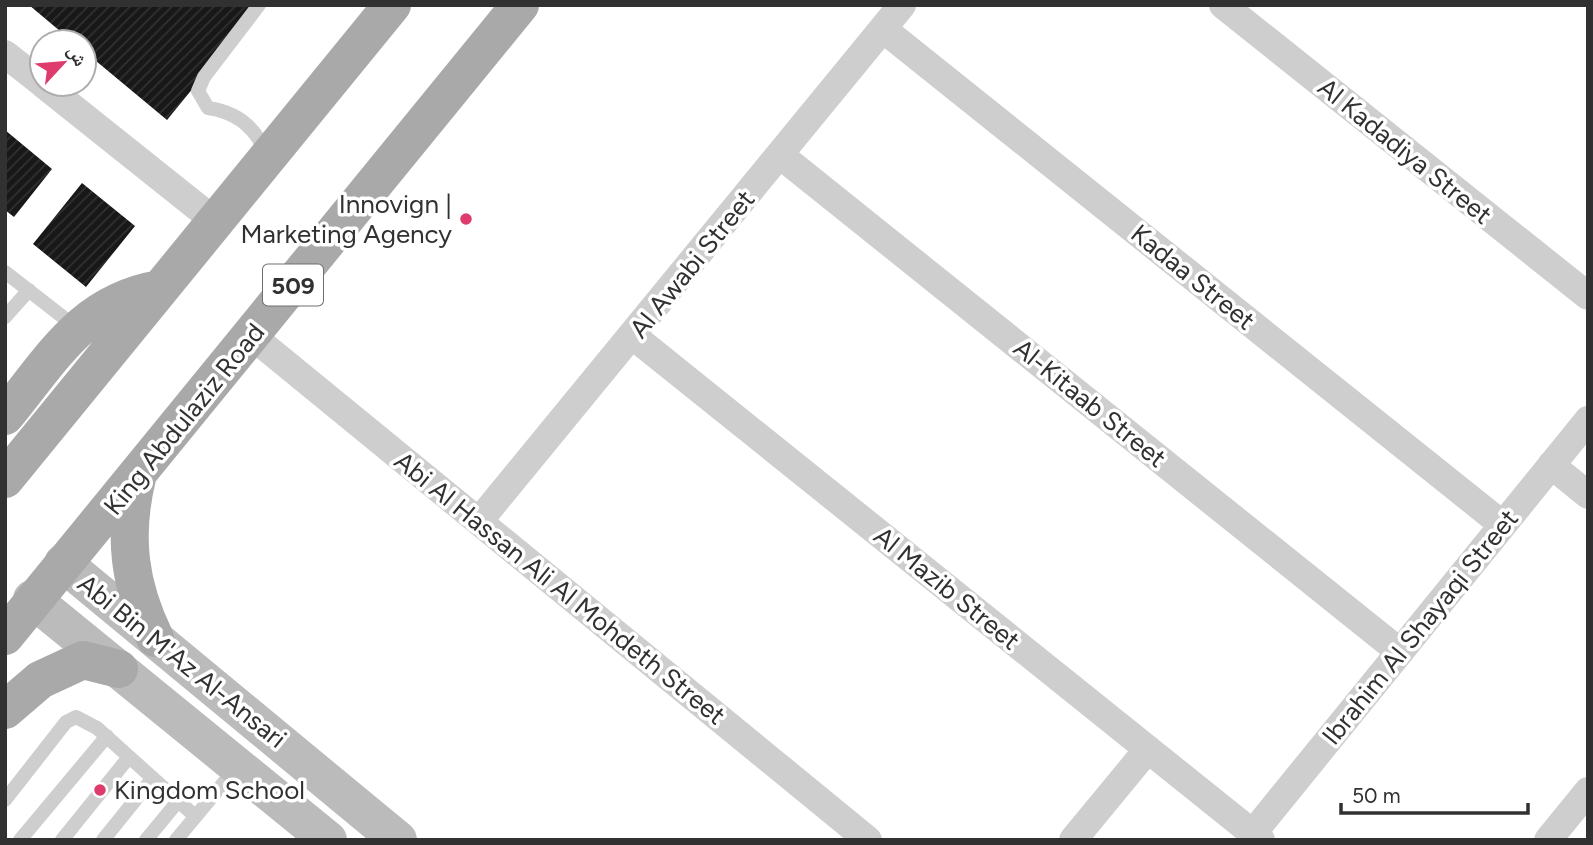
<svg xmlns="http://www.w3.org/2000/svg" width="1593" height="845" font-family="Figtree,'Noto Naskh Arabic',sans-serif">
	<defs>
		<pattern id="building-hatch" width="6" height="6" patternUnits="userSpaceOnUse" patternTransform="scale(1.75)"><rect width="6" height="6" fill="#181818"/><path d="M-1 1l2-2M0 6l6-6M5 7l2-2" fill="none" stroke="#313131"/></pattern>
	</defs>
	<rect width="100%" height="100%" fill="#fff"/>
	<path fill="url(#building-hatch)" d="M 29,5 L 261,5 L 167,120 L 84,51 L 84,42 L 73,42 Z
		M 5,130 L 52,169 L 14,217 L 5,210 Z
		M 82,183 L 135,226 L 86,287 L 33,244 Z"/>
	<g fill="none" stroke-linecap="round" stroke-linejoin="round">
		<path stroke="#cecece" stroke-width="14" d="M 259,5 L 204,77 L 198,91 L 208,108 C 236,112 256,127 266,154
			M 5,272 L 77,328
			M 5,317 L 29,290
			M 5,800 L 66,722 L 76,717 L 97,728 L 195,816
			M 20,840 L 107,736
			M 62,840 L 129,757
			M 103,840 L 153,778
			M 146,840 L 179,800
			M 176,840 L 236,768"/>
		<path stroke="#cecece" stroke-width="28" d="M 1223,5 L 1588,296
			M 883,29 L 1503,525
			M 5,54 L 42,83
			M 43,84 L 216,222
			M 780,155 L 1400,652
			M 252,336 L 868,840
			M 633,336 L 1261,840
			M 1551,465 L 1588,495
			M 479,521 L 902,5
			M 1253,833 L 1588,420
			M 1073,840 L 1148,749
			M 1548,840 L 1588,791"/>
		<path stroke="#bbb" stroke-width="38" d="M 63,563 L 398,840
			M 32,599 L 328,840"/>
		<path stroke="#a9a9a9" stroke-width="38" d="M 5,416 C 52,359 82,302 160,289
			M 137,478 C 123,536 129,585 155,638
			M 5,479 L 392,5
			M 5,636 L 520,5
			M 5,710 L 40,680 L 83,660 L 119,669"/>
	</g>
	<g fill="#de3c6d" stroke="#fff" stroke-width="2.5">
		<circle cx="466" cy="219" r="7"/>
		<circle cx="100" cy="790" r="7"/>
	</g>
	<g text-anchor="middle" dominant-baseline="central" stroke-width="7" stroke-linejoin="round" paint-order="stroke">
		<rect fill="#fff" stroke="#6f6f6f" stroke-width="2" x="263" y="264.5" width="60" height="41" rx="5"/>
		<g font-size="24" font-weight="bold" fill="#313131">
			<text x="293" y="285">509</text>
		</g>
		<g font-size="26" fill="#313131" stroke="#fff">
			<text transform="translate(1405 151) rotate(39)">Al Kadadiya Street</text>
			<text transform="translate(692 264) rotate(-51)">Al Awabi Street</text>
			<text transform="translate(1193 277) rotate(39)">Kadaa Street</text>
			<text transform="translate(1090 403) rotate(39)">Al-Kitaab Street</text>
			<text transform="translate(184 419) rotate(-51)">King Abdulaziz Road</text>
			<text transform="translate(560 588) rotate(39)">Abi Al Hassan Ali Al Mohdeth Street</text>
			<text transform="translate(947 588) rotate(39)">Al Mazib Street</text>
			<text transform="translate(1420 627) rotate(-51)">Ibrahim Al Shayaqi Street</text>
			<text transform="translate(182 661) rotate(39)">Abi Bin M'Az Al-Ansari</text>
		</g>
		<g font-size="26" fill="#313131" stroke="#fff" text-anchor="end">
			<text x="452" y="204">Innovign |<tspan x="452" dy="30">Marketing Agency</tspan></text>
			<text x="114" y="790" text-anchor="start">Kingdom School</text>
		</g>
	</g>
	<rect width="1593" height="845" fill="none" stroke="#313131" stroke-width="14"/>
	<g transform="translate(63 63) rotate(64)"><circle r="33" fill="#ffffff" stroke="#adadad" stroke-width="2"/>
	<path d="M0-5L12 26L0 18L-12 26Z" fill="#de3c6d"/>
	<text y="-10" font-size="19" font-weight="bold" text-anchor="middle" fill="#313131">ش</text>
	</g>
	<path d="M1341 803v10h187v-10" fill="none" stroke="#313131" stroke-width="3.5"/>
	<text x="1352" y="803" font-size="21" fill="#313131" stroke="#ffffff" stroke-width="5" paint-order="stroke">50 m</text>
</svg>
